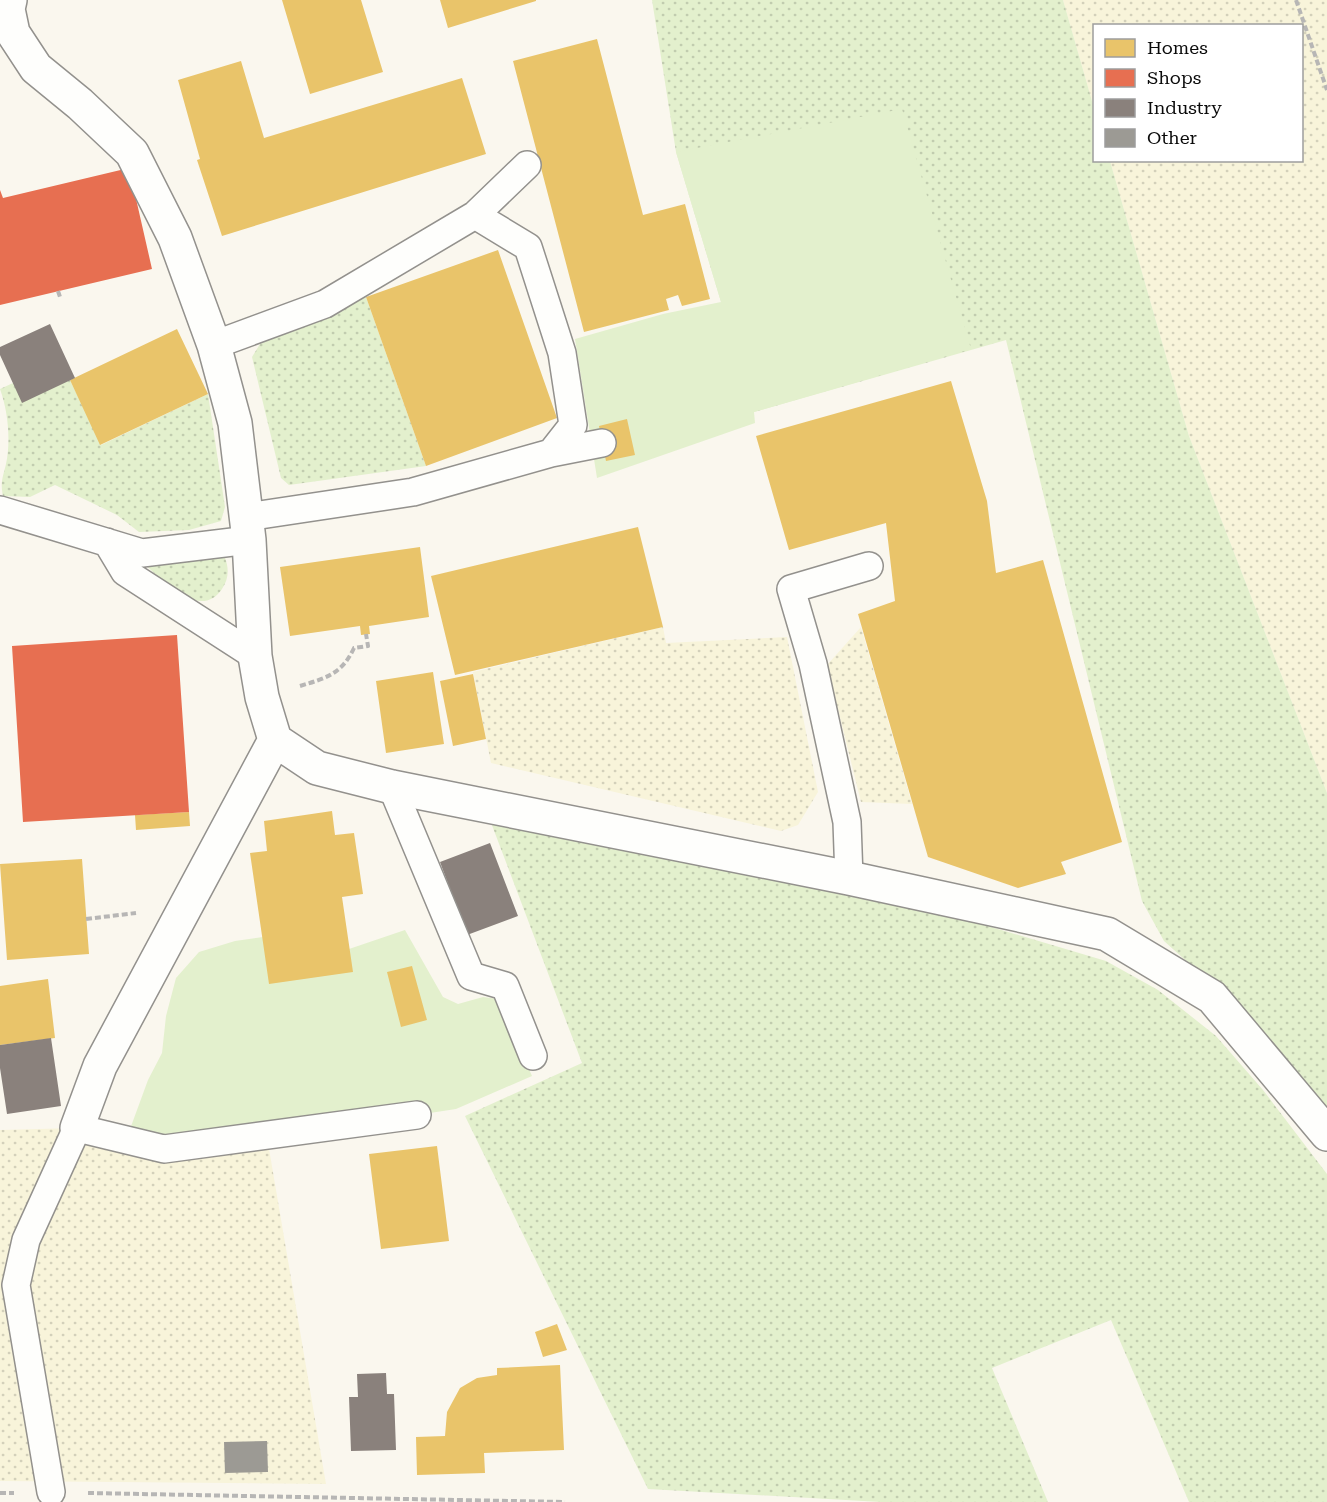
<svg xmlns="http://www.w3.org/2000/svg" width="1327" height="1502" font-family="'Roboto Serif',serif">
	<defs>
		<pattern id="farmland-dots" width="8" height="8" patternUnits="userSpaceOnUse" patternTransform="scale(1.5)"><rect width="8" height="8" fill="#f8f4da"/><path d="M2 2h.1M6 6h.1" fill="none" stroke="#d3d0ba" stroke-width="1.8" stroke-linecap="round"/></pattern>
		<pattern id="grass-dots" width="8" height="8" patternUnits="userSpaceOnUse" patternTransform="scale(1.5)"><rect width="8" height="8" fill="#e3f0cd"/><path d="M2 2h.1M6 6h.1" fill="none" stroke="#c1ccaf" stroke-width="1.8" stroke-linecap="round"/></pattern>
	</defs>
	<rect width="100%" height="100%" fill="#faf7ee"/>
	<path fill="url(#farmland-dots)" d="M 1063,0 L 1327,0 L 1327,793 L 1189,436 L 1110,161 L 1302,160 L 1302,26 L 1094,26 L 1094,108 Z
		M 663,627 L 666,643 L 787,637 L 818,792 L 798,825 L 781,831 L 491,763 L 473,672 Z
		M 861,627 L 912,804 L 861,802 L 827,665 Z
		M 77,1128 L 267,1137 L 326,1484 L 0,1481 L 0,1130 Z"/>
	<path fill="url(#grass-dots)" d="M 652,0 L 1063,0 L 1094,108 L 1094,160 L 1110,161 L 1189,436 L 1327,793 L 1327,1115 L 1213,985 L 1164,941 L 1142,901 L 1006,340 L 754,412 L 676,152 Z
		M 366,297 L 426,466 L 289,485 L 281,478 L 252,357 L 260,344 Z
		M 70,380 L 101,445 L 208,394 L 225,507 L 221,521 L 189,530 L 139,532 L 117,515 L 55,485 L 30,497 L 3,496 C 0,482 3,477 6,464 C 11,441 8,411 0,389 L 13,383 Z
		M 207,554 L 225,558 C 229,568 229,579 222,589 C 200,622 160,579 142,561 Z
		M 490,820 L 934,910 L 1106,961 L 1158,990 L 1216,1036 L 1263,1090 L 1327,1174 L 1327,1502 L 1189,1502 L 1111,1320 L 992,1368 L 1048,1502 L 881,1502 L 648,1489 L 465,1116 L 582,1063 Z"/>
	<path fill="#e3f0cd" d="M 902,109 L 971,349 L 754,412 L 755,423 L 597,478 L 575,339 L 663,314 L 721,302 L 676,152 Z
		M 405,930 L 443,997 L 458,1004 L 483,997 L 498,999 L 532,1076 L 456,1109 L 417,1115 L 126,1140 L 148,1080 L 162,1053 L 166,1016 L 176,978 L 199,952 L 235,941 L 263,937 L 349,949 Z"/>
	<path fill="#e9c46a" d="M 282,0 L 361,0 L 383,72 L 310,94 Z
		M 440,0 L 536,0 L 536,1 L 448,28 Z
		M 597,39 L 643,215 L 685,204 L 710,299 L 682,306 L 678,295 L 666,299 L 669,310 L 584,332 L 513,61 Z
		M 241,61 L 264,138 L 462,78 L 486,154 L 222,236 L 197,160 L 200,159 L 178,80 Z
		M 498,250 L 557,418 L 426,466 L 366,297 Z
		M 177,329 L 208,394 L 100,445 L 70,380 Z
		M 951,381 L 987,501 L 996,573 L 1043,560 L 1122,842 L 1061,862 L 1066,874 L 1018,888 L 928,857 L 858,614 L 895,601 L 886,523 L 789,550 L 756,436 Z
		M 627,419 L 635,455 L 606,461 L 599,426 Z
		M 638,527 L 663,627 L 455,675 L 431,576 Z
		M 420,547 L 429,617 L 369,626 L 370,634 L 361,635 L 360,626 L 290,636 L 280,567 Z
		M 433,672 L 444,744 L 386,753 L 376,681 Z
		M 473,674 L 486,739 L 453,746 L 440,681 Z
		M 332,811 L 335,835 L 354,833 L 363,894 L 342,897 L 353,972 L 269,984 L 250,853 L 267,851 L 264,821 Z
		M 189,812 L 190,826 L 136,830 L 135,815 Z
		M 82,859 L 89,954 L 7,960 L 0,864 Z
		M 412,966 L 427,1020 L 401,1027 L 387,972 Z
		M 48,979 L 55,1038 L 0,1045 L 0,986 Z
		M 437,1146 L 449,1241 L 381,1249 L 369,1154 Z
		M 557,1324 L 567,1350 L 543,1357 L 535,1332 Z
		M 560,1365 L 564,1450 L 484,1453 L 485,1473 L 417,1475 L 416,1437 L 445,1436 L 447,1412 L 460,1388 L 477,1378 L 497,1375 L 497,1368 Z"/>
	<path fill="#e76f51" d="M 129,168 L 152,269 L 0,305 L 0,190 L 3,198 Z
		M 177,635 L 189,812 L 23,822 L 12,646 Z"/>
	<path fill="#8a817c" d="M 50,324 L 75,378 L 22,403 L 0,355 L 0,347 Z
		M 490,843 L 518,916 L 467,935 L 440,862 Z
		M 51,1038 L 61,1106 L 7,1114 L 0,1068 L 0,1045 Z
		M 386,1373 L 387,1394 L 394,1394 L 396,1450 L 351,1451 L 349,1397 L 358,1397 L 357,1374 Z"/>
	<path fill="#9c9a94" d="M 267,1441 L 268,1472 L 225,1473 L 224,1442 Z"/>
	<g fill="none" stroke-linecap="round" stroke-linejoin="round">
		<g stroke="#93918d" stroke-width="30">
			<path id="service" d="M 475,215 L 527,165
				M 214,345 L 325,304 L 475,215 L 528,247 L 562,353 L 573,425 L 551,453 L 413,492 L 246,517
				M 551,453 L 602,443
				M 0,510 L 142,553 L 249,540
				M 107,542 L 125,572 L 255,656
				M 392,787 L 471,976 L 505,986 L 533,1056
				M 849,878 L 847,822 L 813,664 L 791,589 L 869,566
				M 51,1492 L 16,1285 L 26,1240 L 77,1128 L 164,1149 L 417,1115"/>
		</g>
		<g stroke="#93918d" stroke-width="36">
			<path id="minor" d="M 10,0 L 8,9 L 13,33 L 36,68 L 80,104 L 132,153 L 175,238 L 214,345 L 235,423 L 249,540 L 255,656 L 262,697 L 275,740 L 317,768 L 392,787 L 849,878 L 1107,934 L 1212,997 L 1327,1134
				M 77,1128 L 100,1066 L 275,740"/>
		</g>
		<path stroke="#b7b6b5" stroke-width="4" stroke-dasharray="6 3" stroke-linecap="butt" d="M 1296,0 L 1327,90
			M 58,291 L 60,297
			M 300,686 C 326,678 342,674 354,648 L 368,646 L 366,634
			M 86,919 L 136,913
			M 0,1493 L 14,1493
			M 88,1493 L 565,1502"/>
		<use href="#service" stroke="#fefefc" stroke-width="27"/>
		<use href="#minor" stroke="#fefefc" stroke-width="33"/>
	</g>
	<rect x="1093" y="24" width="210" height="138" fill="#ffffff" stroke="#9d9d9d" stroke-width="1.5"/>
	<rect x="1105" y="39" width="30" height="18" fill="#e9c46a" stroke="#9d9d9d" stroke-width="1.5"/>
	<text x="1147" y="54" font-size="18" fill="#0b0b0b">Homes</text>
	<rect x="1105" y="69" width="30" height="18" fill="#e76f51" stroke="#9d9d9d" stroke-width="1.5"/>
	<text x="1147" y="84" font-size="18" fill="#0b0b0b">Shops</text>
	<rect x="1105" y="99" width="30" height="18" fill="#8a817c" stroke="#9d9d9d" stroke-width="1.5"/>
	<text x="1147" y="114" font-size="18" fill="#0b0b0b">Industry</text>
	<rect x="1105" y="129" width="30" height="18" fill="#9c9a94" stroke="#9d9d9d" stroke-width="1.5"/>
	<text x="1147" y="144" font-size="18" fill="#0b0b0b">Other</text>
</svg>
